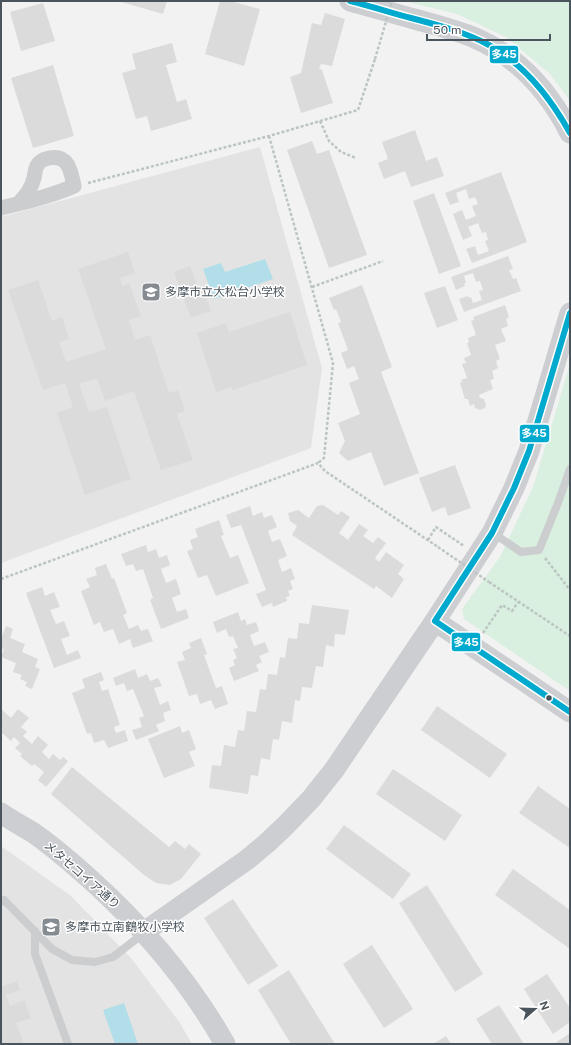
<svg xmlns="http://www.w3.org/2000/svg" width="571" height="1045" font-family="'Public Sans','Noto Sans JP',sans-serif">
	<rect width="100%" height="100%" fill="#f2f2f2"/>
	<path fill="#e4e3e3" d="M 260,147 L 322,368 L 311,448 L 1,563 L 1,217 Z
		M 1,846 L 71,896 L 131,958 L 180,1023 L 192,1044 L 1,1044 Z"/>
	<path fill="#d9efe0" d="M 404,1 L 570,1 L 570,101 L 550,74 L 506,37 L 457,14 Z
		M 570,364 L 570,691 L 464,619 L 462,609 L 500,557 L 533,487 Z"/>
	<path fill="#b1dee8" d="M 265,259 L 273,279 L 214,299 L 203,269 L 221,263 L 225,272 Z
		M 124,1003 L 138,1044 L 115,1044 L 103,1010 Z"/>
	<path fill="#dbdbdc" d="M 118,1 L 167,1 L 163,14 Z
		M 220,1 L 230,1 L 260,9 L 244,66 L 205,54 Z
		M 43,3 L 55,41 L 21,51 L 10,12 Z
		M 325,13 L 345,19 L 332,66 L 321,64 L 319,68 L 322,70 L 333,103 L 301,113 L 290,77 L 301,73 L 312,23 L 321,25 Z
		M 172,43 L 177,62 L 166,65 L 177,102 L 186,99 L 192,119 L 151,131 L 147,116 L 136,119 L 122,73 L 136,69 L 132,54 Z
		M 53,65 L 74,136 L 33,148 L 11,78 Z
		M 415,130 L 426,161 L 437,157 L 444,176 L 411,187 L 405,171 L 384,179 L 378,163 L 388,159 L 382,142 Z
		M 312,141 L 317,154 L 329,150 L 367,255 L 329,268 L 287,150 Z
		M 501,172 L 527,242 L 472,263 L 466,249 L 475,246 L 478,255 L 489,251 L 485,241 L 488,240 L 486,232 L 482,233 L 478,223 L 468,227 L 472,236 L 463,240 L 453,214 L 462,210 L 466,220 L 476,216 L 472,206 L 478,204 L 475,197 L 469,199 L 466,189 L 456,193 L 459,202 L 450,205 L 445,193 Z
		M 434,193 L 461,266 L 439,274 L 413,201 Z
		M 128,252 L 135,273 L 120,278 L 122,286 L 129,283 L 141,316 L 129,320 L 135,340 L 150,335 L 169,393 L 178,390 L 185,411 L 177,414 L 193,460 L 161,470 L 134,391 L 105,401 L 97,378 L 79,384 L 89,412 L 107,407 L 131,479 L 85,495 L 57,413 L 73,407 L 65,383 L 43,390 L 8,290 L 38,280 L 52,321 L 62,317 L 69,339 L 59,342 L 66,362 L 106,349 L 78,269 Z
		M 508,256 L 513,269 L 509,270 L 513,279 L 516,278 L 521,291 L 464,312 L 459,299 L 468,296 L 469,298 L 471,297 L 473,303 L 482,300 L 479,291 L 483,290 L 480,281 L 476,282 L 473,273 L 464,276 L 466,283 L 464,284 L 465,286 L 456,290 L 451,277 Z
		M 190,266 L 201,297 L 205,295 L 211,311 L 191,318 L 174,272 Z
		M 362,285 L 392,367 L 381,372 L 419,473 L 384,486 L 371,452 L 348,461 L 339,453 L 345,441 L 338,423 L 360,414 L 349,383 L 359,379 L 354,366 L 347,369 L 341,353 L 348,350 L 338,323 L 341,322 L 336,309 L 334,310 L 329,298 Z
		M 445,286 L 458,320 L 437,328 L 424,293 Z
		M 505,305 L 509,317 L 506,319 L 508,326 L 501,329 L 506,341 L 495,345 L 500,359 L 496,361 L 498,368 L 492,371 L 494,379 L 490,380 L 493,389 L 479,395 L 480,398 L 484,399 L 486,405 L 485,408 L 480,410 L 475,408 L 474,404 L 470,406 L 468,399 L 465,399 L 460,383 L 462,382 L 461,380 L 467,378 L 462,364 L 466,363 L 464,358 L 471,355 L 467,343 L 469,342 L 468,338 L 476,335 L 471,321 L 474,320 L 473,317 Z
		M 290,312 L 307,365 L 233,390 L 231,387 L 216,392 L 197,333 L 226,323 L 229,332 Z
		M 455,465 L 471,508 L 448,516 L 445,507 L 432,512 L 419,478 Z
		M 323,505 L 338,515 L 341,511 L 350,517 L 339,533 L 348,540 L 359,524 L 368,530 L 363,536 L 373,543 L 378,537 L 386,543 L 375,558 L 379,562 L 386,552 L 404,565 L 398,574 L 404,579 L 392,598 L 376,586 L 374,589 L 292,535 L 297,526 L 290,521 L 288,513 L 298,510 L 309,518 L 317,506 Z
		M 250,506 L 253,516 L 262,512 L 264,518 L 272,515 L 277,527 L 268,531 L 272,542 L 280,539 L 287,556 L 278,560 L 282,572 L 291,568 L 295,579 L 290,581 L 293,589 L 288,591 L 290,596 L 286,597 L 287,601 L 273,607 L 272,603 L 262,607 L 256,594 L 266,590 L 241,525 L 231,528 L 226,515 Z
		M 219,520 L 224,535 L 221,536 L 230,558 L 238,555 L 249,583 L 216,596 L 207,575 L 198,578 L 187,551 L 193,549 L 190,540 L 198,537 L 195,529 Z
		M 146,545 L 148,552 L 156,549 L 159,558 L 167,555 L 170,565 L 161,569 L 166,583 L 176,579 L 181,594 L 172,598 L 177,612 L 186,609 L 189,618 L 161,629 L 150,600 L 153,598 L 143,569 L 136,571 L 133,564 L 126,566 L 121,554 Z
		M 106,564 L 112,579 L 114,578 L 127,613 L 123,615 L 129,629 L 138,625 L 141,631 L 148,629 L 153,641 L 133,648 L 130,639 L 119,644 L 113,629 L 104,632 L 100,622 L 94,625 L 81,591 L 90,587 L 86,579 L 97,575 L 95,568 Z
		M 42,587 L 45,596 L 54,592 L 60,607 L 50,610 L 56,624 L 64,621 L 70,636 L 61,639 L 67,655 L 78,650 L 81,658 L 54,668 L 26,593 Z
		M 312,605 L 349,610 L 345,635 L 335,634 L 334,647 L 326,645 L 323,667 L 316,666 L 312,688 L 302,687 L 300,701 L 295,700 L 292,723 L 282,721 L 279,740 L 273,739 L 270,760 L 261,758 L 258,776 L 251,775 L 248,794 L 209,788 L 212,765 L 221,766 L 224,745 L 235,747 L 238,730 L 244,731 L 247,711 L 256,712 L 260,689 L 266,690 L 268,674 L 277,675 L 280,657 L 285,658 L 288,638 L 297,639 L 299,623 L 309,624 Z
		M 238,612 L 241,621 L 245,619 L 247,625 L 256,622 L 259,631 L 250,635 L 254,646 L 265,642 L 269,652 L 259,656 L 262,662 L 256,665 L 259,671 L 234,681 L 229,668 L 235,665 L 233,660 L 237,658 L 233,649 L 238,648 L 233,636 L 229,637 L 226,629 L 217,633 L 213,622 Z
		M 6,626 L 13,629 L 10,638 L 25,644 L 22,652 L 38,659 L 35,667 L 40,669 L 32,689 L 25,686 L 27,682 L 20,679 L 22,675 L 13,672 L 16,663 L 1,657 L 4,649 L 1,648 L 1,639 Z
		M 201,638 L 207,654 L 204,655 L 216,688 L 222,686 L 228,704 L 215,709 L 211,700 L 200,704 L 197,694 L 189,696 L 177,662 L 185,660 L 182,652 L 191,648 L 189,643 Z
		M 135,669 L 138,678 L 147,674 L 150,681 L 158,678 L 162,686 L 154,688 L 160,705 L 168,701 L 171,710 L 163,713 L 165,721 L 156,725 L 159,731 L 136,740 L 132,730 L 142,727 L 139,718 L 144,716 L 133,689 L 127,691 L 124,683 L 116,686 L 113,678 Z
		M 101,672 L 104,680 L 99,682 L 102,691 L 108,689 L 120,725 L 114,727 L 116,733 L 125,730 L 128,741 L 108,748 L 104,740 L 94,743 L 91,733 L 87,734 L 72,693 L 85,688 L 82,679 Z
		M 437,706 L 507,754 L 490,778 L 421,730 Z
		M 1,709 L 11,718 L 18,709 L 29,718 L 21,727 L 27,732 L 23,736 L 32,744 L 38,736 L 48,745 L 42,752 L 49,759 L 53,754 L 60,760 L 63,757 L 68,761 L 46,787 L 38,780 L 44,772 L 34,764 L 32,766 L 20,756 L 22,754 L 15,748 L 20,743 L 14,737 L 11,741 L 1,732 Z
		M 180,726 L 182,733 L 189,730 L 196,749 L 189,752 L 195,766 L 164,778 L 148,739 Z
		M 72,767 L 169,847 L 175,841 L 185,849 L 189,844 L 201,854 L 181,879 L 170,885 L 156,883 L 144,875 L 51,794 Z
		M 393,769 L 462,815 L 445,841 L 376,794 Z
		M 538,786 L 570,809 L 570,848 L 519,813 Z
		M 344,825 L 411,874 L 393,899 L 326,849 Z
		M 513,869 L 570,910 L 570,949 L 495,895 Z
		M 427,885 L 483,974 L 455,992 L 399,903 Z
		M 233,899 L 278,966 L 248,985 L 204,918 Z
		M 372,945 L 413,1009 L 384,1028 L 343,964 Z
		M 289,970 L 335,1044 L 291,1044 L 258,990 Z
		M 547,974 L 570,1008 L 570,1022 L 553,1034 L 524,989 Z
		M 17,981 L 20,990 L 6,995 L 10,1006 L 24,1000 L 31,1018 L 16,1023 L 24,1044 L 1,1044 L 1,987 Z
		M 499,1005 L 524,1044 L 492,1044 L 476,1019 Z
		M 570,1033 L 570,1044 L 554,1044 Z
		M 446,1036 L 451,1044 L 433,1044 Z"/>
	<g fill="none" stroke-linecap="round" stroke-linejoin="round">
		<path stroke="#bbc5c2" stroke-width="2.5" stroke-dasharray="3 2" stroke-linecap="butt" d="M 320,121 L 329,141 L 341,152 L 356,158
			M 269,136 L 333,363 L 324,458 L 318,463
			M 88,183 L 269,136 L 358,110 L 375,59
			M 312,287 L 383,261
			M 428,540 L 436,527 L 464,546
			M 545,558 L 570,590
			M 1,579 L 318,463 L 325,471 L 438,547
			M 489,582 L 570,636
			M 483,633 L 502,605 L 512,611 L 518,602"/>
		<path stroke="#cccdcf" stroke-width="8" d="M 493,533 L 521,552 L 539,550 L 558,503 L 570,469
			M 1,902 L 4,900 L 52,949 L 72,960 L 95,962 L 113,957 L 144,933
			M 35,931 L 35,954 L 68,1044"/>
		<path stroke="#cccdcf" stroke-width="15" d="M 1,208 C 26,202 51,196 74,186 C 71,172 69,154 49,158 C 44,159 39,161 37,166 C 35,169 35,174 34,178 C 31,190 26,195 18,204"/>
		<path stroke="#ccced1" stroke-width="21" d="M 350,1 C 373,7 395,14 418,20 C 436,25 455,30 473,37 C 517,56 549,91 570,133
			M 435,621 L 570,712
			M 1,813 C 11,820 22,826 32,832 C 53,846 72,863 91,880 C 143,927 190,982 225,1044
			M 144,932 L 248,859 L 267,843 L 284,827 L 311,799 L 334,770 L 435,621 L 492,533 L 514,488 L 529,451 L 570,313"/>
		<path stroke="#bbc5c2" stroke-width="2.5" stroke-dasharray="3 2" stroke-linecap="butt" d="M 375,59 L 392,1
			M 438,547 L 489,582"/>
		<g stroke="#fff" stroke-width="9">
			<path id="bus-1" d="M 350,1 C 371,6 391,13 411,18 C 438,25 465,32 489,45 C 525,65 550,97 570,133
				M 570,313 L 529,451 L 514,488 L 492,533 L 435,621 L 570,712"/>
		</g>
		<use href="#bus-1" stroke="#00a9ce" stroke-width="6"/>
	</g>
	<defs>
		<g id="school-square" transform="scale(1)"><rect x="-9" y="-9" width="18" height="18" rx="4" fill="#858b90" stroke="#fff"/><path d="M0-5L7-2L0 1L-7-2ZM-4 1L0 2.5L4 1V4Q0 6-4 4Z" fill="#fff"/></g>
	</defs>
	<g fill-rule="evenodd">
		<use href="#school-square" x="151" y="292"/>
		<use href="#school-square" x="51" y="927"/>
	</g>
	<circle fill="#4a545c" stroke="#fff" stroke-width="1.5" cx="549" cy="698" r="3.5"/>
	<g text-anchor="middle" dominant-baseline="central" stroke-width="3" stroke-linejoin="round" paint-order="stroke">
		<g font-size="12" fill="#4a545c" stroke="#fff" text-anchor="start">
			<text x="165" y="292">多摩市立大松台小学校</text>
			<text x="65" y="927">多摩市立南鶴牧小学校</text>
		</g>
		<g font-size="12" fill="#4a545c" stroke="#fff">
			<text transform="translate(82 875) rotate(41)">メタセコイア通り</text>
		</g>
	</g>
	<g stroke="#fff" stroke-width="1.5">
		<rect x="489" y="45" width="30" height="19" rx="4" fill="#00a9ce"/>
		<rect x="519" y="424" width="31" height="19" rx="4" fill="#00a9ce"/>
		<rect x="451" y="632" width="30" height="20" rx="4" fill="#00a9ce"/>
	</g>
	<g font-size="11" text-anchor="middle" font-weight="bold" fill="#fff">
		<text x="504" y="58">多45</text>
		<text x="534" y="437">多45</text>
		<text x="466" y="646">多45</text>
	</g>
	<rect width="571" height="1045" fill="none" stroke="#4a545c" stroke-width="4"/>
	<g transform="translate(535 1009) rotate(70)" stroke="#ffffff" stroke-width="3" paint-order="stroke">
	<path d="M0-3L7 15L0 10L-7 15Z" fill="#4a545c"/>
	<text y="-6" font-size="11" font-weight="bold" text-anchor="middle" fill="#4a545c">N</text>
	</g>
	<path d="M427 34v6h123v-6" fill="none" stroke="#4a545c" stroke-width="2"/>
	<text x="433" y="34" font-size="12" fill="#4a545c" stroke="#ffffff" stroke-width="3" paint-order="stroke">50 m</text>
</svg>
